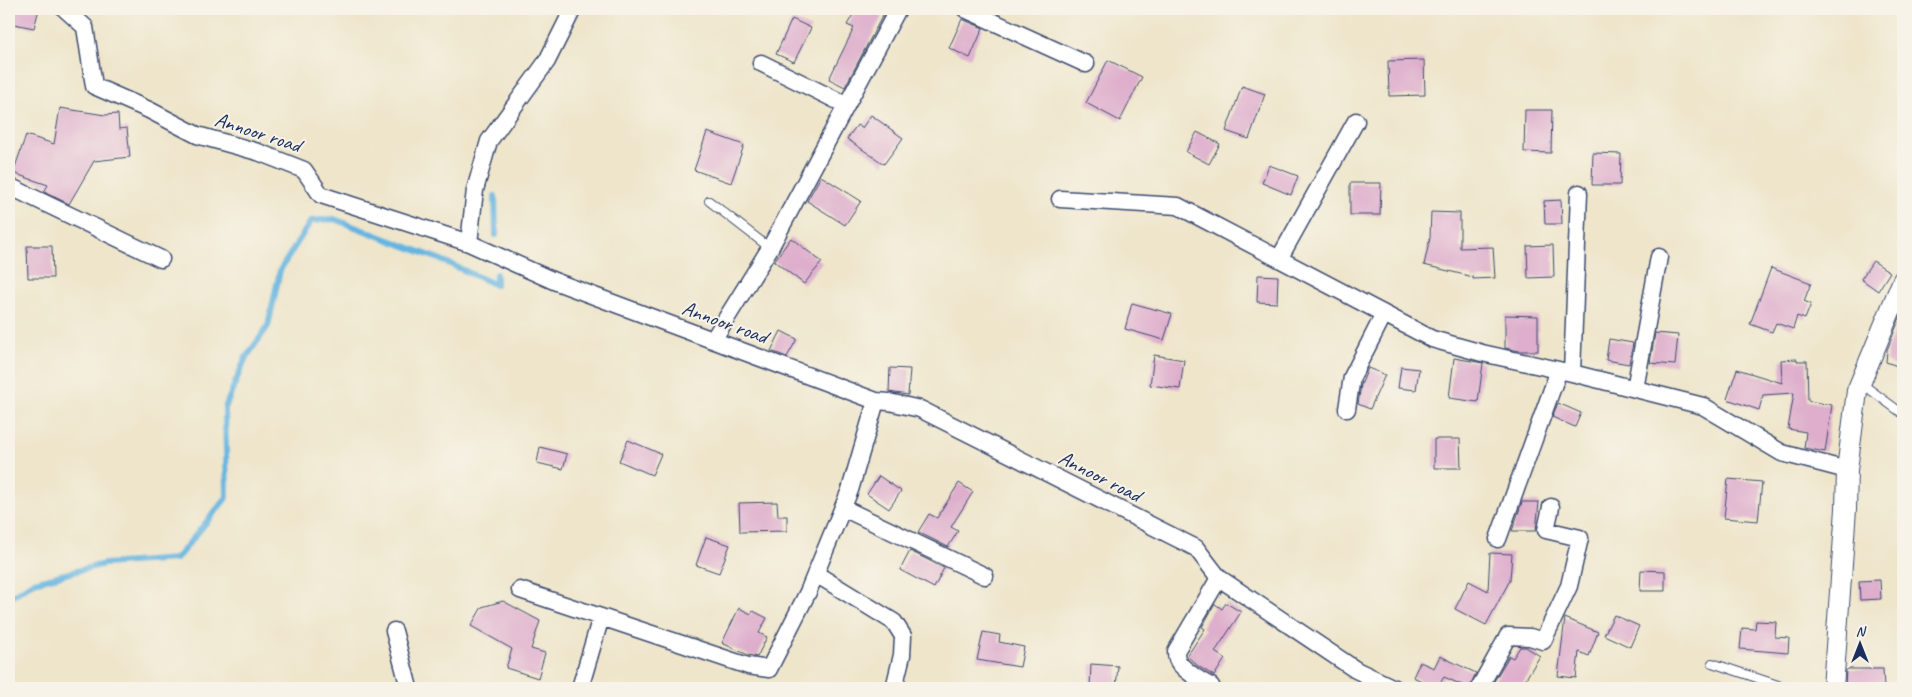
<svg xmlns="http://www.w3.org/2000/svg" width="1912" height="697" font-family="Caveat,sans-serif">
	<rect width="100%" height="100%" fill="#f7f3e8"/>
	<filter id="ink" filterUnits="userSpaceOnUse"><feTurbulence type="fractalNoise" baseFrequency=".02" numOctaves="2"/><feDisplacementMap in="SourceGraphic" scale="10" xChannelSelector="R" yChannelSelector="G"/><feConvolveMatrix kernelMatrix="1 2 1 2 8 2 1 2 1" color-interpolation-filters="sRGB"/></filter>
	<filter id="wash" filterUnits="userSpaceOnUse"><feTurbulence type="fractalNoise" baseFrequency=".0096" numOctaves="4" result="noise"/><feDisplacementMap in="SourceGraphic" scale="20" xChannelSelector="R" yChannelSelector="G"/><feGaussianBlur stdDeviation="1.12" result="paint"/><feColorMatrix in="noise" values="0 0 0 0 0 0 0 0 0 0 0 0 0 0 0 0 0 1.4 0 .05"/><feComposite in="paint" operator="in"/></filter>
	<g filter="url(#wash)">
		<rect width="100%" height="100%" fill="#eee5ca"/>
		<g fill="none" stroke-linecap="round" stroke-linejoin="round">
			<path stroke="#65b5e0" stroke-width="6" d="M 495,196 L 496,235
				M 9,598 L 34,582 L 104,564 L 176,559 L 227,497 L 225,408 L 245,359 L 268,326 L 280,270 L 311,221 L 334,219 L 439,259 L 496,285 L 496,274"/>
		</g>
		<g id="blocks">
			<path fill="#deaecc" d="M 12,9 L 39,9 L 34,28 L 9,23 Z
				M 856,9 L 886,9 L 845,87 L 829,79 L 854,28 L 847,25 Z
				M 792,19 L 811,28 L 794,62 L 776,54 Z
				M 962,19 L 983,28 L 970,58 L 949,48 Z
				M 1108,60 L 1142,77 L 1120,121 L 1086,103 Z
				M 1424,60 L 1425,95 L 1389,96 L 1388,61 Z
				M 1242,86 L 1265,94 L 1249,139 L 1226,131 Z
				M 60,108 L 105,115 L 118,114 L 119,129 L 127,128 L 130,157 L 94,161 L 69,204 L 44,192 L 48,185 L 13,173 L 26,135 L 54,144 Z
				M 1525,110 L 1552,110 L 1551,153 L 1524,152 Z
				M 871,115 L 903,138 L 884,164 L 847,139 L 857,125 L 862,128 Z
				M 707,132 L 744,145 L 731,183 L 694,170 Z
				M 1197,132 L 1220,144 L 1209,164 L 1186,152 Z
				M 1593,153 L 1621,154 L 1620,185 L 1592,185 Z
				M 1269,165 L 1298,176 L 1291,195 L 1262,183 Z
				M 821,176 L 861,201 L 845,225 L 807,201 Z
				M 1350,183 L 1381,183 L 1380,215 L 1350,215 Z
				M 1561,200 L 1562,224 L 1545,224 L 1544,201 Z
				M 1431,212 L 1460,213 L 1460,248 L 1493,247 L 1495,278 L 1473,279 L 1473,277 L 1424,265 L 1430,238 Z
				M 791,238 L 822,262 L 804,284 L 774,261 Z
				M 1553,245 L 1554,277 L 1528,278 L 1527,246 Z
				M 27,246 L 52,246 L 53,278 L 28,278 Z
				M 1873,261 L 1890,272 L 1878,291 L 1861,279 Z
				M 1771,268 L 1811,283 L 1804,301 L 1811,304 L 1805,319 L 1797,316 L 1793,329 L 1776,323 L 1772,332 L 1750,324 Z
				M 1258,275 L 1278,276 L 1277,303 L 1257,302 Z
				M 1132,303 L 1172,314 L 1164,340 L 1125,329 Z
				M 1903,310 L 1903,368 L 1886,362 L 1887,350 Z
				M 1505,315 L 1538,316 L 1538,351 L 1519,351 L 1505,348 Z
				M 781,331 L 797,339 L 787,357 L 771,351 Z
				M 1655,333 L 1678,335 L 1675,365 L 1650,363 Z
				M 1609,339 L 1633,343 L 1629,364 L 1606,360 Z
				M 1154,355 L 1184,360 L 1180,389 L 1150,385 Z
				M 1454,358 L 1483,363 L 1478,402 L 1449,398 Z
				M 1797,359 L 1797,361 L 1807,361 L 1808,401 L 1832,405 L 1825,452 L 1804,448 L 1806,432 L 1788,429 L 1794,393 L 1763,395 L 1759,410 L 1727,399 L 1737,369 L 1782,383 L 1781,360 Z
				M 1401,367 L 1419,369 L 1416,390 L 1398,388 Z
				M 890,368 L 910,369 L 908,395 L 889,392 Z
				M 1368,368 L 1385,375 L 1370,409 L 1358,404 L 1361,385 Z
				M 1558,403 L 1581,413 L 1575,427 L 1552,417 Z
				M 1434,439 L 1460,439 L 1461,468 L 1434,468 Z
				M 628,440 L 661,454 L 652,475 L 619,461 Z
				M 540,447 L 567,454 L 563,469 L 537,463 Z
				M 879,476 L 901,491 L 889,509 L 867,494 Z
				M 1728,479 L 1762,482 L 1758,521 L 1724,518 Z
				M 959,483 L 973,492 L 951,527 L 958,531 L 948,547 L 918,532 L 929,514 L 937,518 Z
				M 777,502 L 778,516 L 787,516 L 787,531 L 740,532 L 739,503 Z
				M 1522,502 L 1539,502 L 1536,531 L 1512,531 Z
				M 706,537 L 730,545 L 719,573 L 696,565 Z
				M 910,551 L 944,568 L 934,588 L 900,570 Z
				M 1490,553 L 1512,554 L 1510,580 L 1486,625 L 1455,609 L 1469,581 L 1488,591 Z
				M 1641,570 L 1665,571 L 1665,591 L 1640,591 Z
				M 1880,580 L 1881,599 L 1860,600 L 1859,581 Z
				M 503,601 L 540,621 L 531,649 L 545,653 L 538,678 L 506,668 L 512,649 L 471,626 L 482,607 Z
				M 1226,603 L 1241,612 L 1215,652 L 1225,659 L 1214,676 L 1198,666 L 1187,656 L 1205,629 L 1202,627 L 1215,604 L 1222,609 Z
				M 739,608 L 751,614 L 753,611 L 767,618 L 759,633 L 767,637 L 757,657 L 748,655 L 722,643 Z
				M 1614,615 L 1639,626 L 1630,647 L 1604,635 Z
				M 1565,618 L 1598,632 L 1589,656 L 1579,652 L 1576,678 L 1558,676 Z
				M 1756,621 L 1776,622 L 1775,637 L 1789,638 L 1788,653 L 1740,649 L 1742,628 L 1755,629 Z
				M 983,632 L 1000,635 L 999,642 L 1024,647 L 1020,667 L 977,660 Z
				M 1520,647 L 1526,647 L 1540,656 L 1520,688 L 1490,688 L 1509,656 L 1513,658 Z
				M 1440,656 L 1476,673 L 1469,688 L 1444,677 L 1437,688 L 1413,677 L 1420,662 L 1434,668 Z
				M 1091,664 L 1118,666 L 1116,688 L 1090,688 Z
				M 1846,669 L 1883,669 L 1884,688 L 1845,688 Z"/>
		</g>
	</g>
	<g filter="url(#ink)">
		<use href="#blocks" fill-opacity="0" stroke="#3b4a6e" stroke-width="1"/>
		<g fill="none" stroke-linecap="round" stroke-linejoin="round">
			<g stroke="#3b4a6e" stroke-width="10">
				<path id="service" d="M 709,201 L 770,248
					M 1861,383 L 1903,414
					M 1712,663 L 1778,685 L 1780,688"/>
			</g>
			<g stroke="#3b4a6e" stroke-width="19">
				<path id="minor" d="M 65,9 L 85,27 L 94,86 L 149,110 L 197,135 L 258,152 L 304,170 L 321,195 L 469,243 L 554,281 L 876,401 L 889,402 L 920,409 L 1196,548 L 1219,578 L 1356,670 L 1394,688
					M 965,9 L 1086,64
					M 761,63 L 846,105
					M 9,186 L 161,259
					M 1060,199 L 1178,206 L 1432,339 L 1482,353 L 1572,373 L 1703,406 L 1782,453 L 1847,470
					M 469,243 L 475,190 L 489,141 L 547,61 L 573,9
					M 1279,259 L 1356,121
					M 713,340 L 770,248 L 898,9
					M 1572,373 L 1579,193
					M 1635,389 L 1659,257
					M 1347,409 L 1352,377 L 1384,314
					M 843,508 L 985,576
					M 1498,539 L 1559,370
					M 816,574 L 894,622 L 903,636 L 902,655 L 894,688
					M 520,590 L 748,666 L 769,669 L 808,592 L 850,490 L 876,401
					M 394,631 L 409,688
					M 580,688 L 601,617
					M 1212,688 L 1211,686 C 1202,682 1180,668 1177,659 C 1176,656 1176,653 1176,651 L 1219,578
					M 1479,688 L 1508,636 L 1530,637 L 1543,641 L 1569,586 L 1580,538 L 1546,530 L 1551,507"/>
			</g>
			<g stroke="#3b4a6e" stroke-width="22">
				<path id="tertiary" d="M 1833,688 L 1846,509 L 1847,470 L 1857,391 L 1903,280"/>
			</g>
			<use href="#service" stroke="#fff" stroke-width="8"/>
			<use href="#minor" stroke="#fff" stroke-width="16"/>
			<use href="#tertiary" stroke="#fff" stroke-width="20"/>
		</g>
	</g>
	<g text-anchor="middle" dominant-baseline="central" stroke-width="4" stroke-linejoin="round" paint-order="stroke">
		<g font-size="21" fill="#1b2f5e" stroke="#f7f3e8">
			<text transform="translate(258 132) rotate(18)">Annoor road</text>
			<text transform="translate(725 322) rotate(20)">Annoor road</text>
			<text transform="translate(1100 476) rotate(27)">Annoor road</text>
		</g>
	</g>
	<rect width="1912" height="697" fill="none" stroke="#f7f3e8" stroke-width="30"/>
	<g transform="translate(1860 644)" stroke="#f7f3e8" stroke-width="4" paint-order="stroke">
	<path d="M0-4L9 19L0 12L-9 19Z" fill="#1b2f5e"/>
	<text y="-8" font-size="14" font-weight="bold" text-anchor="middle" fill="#1b2f5e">N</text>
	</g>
</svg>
